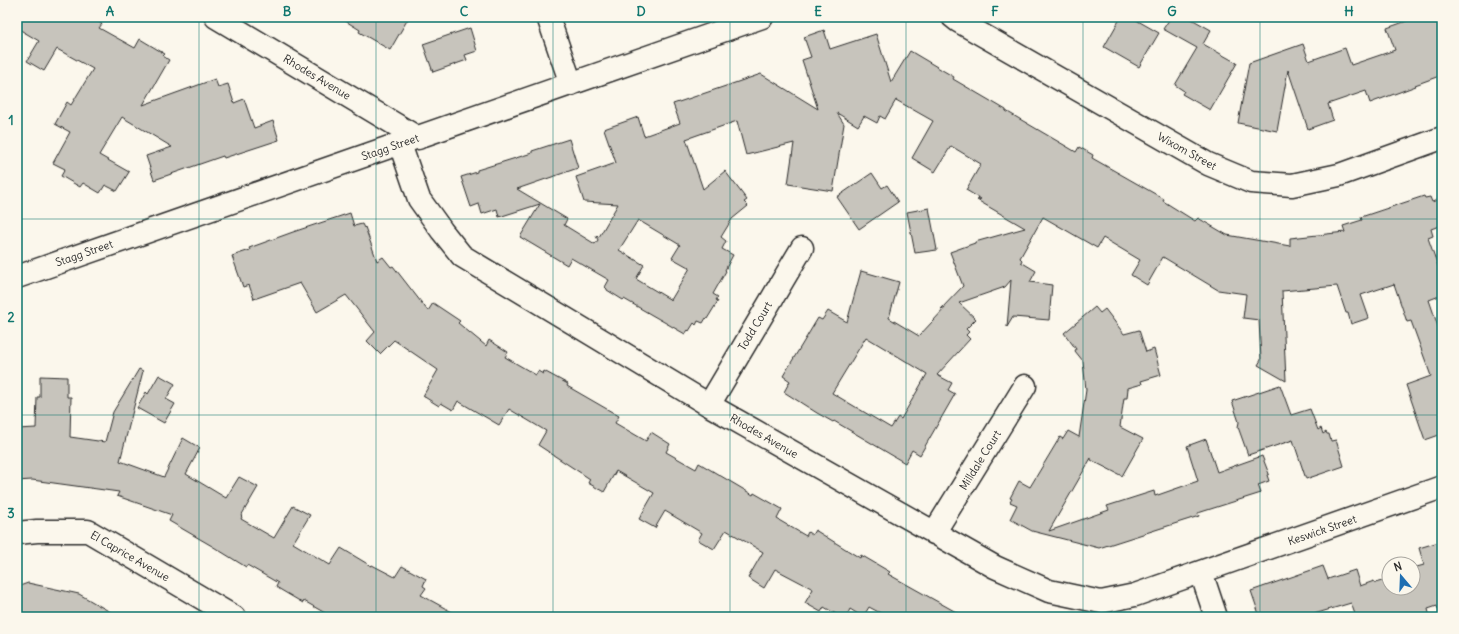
<svg xmlns="http://www.w3.org/2000/svg" width="1459" height="634" font-family="Delius,sans-serif">
	<rect width="100%" height="100%" fill="#fbf7ec"/>
	<filter id="ink" filterUnits="userSpaceOnUse"><feTurbulence type="fractalNoise" baseFrequency=".025" numOctaves="2"/><feDisplacementMap in="SourceGraphic" scale="8" xChannelSelector="R" yChannelSelector="G"/><feConvolveMatrix kernelMatrix="1 2 1 2 8 2 1 2 1" color-interpolation-filters="sRGB"/></filter>
	<g filter="url(#ink)">
		<path fill="#c7c4bc" stroke="#2b2b2b" fill-rule="evenodd" d="M 17,17 L 90,17 L 102,24 L 99,28 L 135,48 L 140,39 L 165,54 L 163,56 L 169,60 L 143,105 L 215,79 L 218,87 L 228,84 L 234,103 L 244,99 L 254,128 L 273,121 L 279,140 L 224,158 L 223,156 L 154,180 L 146,156 L 172,147 L 122,117 L 99,155 L 129,172 L 117,191 L 105,185 L 100,193 L 83,183 L 80,187 L 61,176 L 65,169 L 53,163 L 70,132 L 55,124 L 67,102 L 71,105 L 93,69 L 57,49 L 44,71 L 27,61 L 39,41 L 17,28 Z
			M 339,17 L 409,17 L 390,50 L 359,32 L 360,30 Z
			M 1121,17 L 1131,17 L 1159,33 L 1139,67 L 1104,47 Z
			M 1171,17 L 1188,17 L 1211,30 L 1203,44 L 1237,63 L 1210,110 L 1182,94 L 1184,91 L 1175,85 L 1197,48 L 1163,29 Z
			M 1418,17 L 1442,17 L 1442,75 L 1415,85 L 1416,86 L 1370,103 L 1366,91 L 1328,104 L 1333,120 L 1308,129 L 1288,70 L 1277,131 L 1238,123 L 1249,63 L 1303,44 L 1309,61 L 1345,48 L 1351,65 L 1395,50 L 1387,28 Z
			M 470,28 L 477,51 L 465,55 L 467,60 L 433,72 L 423,44 Z
			M 824,30 L 830,49 L 876,34 L 891,82 L 910,51 L 954,77 L 953,79 L 1006,110 L 1006,111 L 1076,152 L 1079,147 L 1093,155 L 1092,158 L 1164,199 L 1163,201 L 1195,221 L 1198,218 L 1227,235 L 1290,246 L 1290,238 L 1345,232 L 1343,226 L 1362,220 L 1361,217 L 1424,196 L 1425,198 L 1430,197 L 1432,202 L 1442,198 L 1442,225 L 1431,229 L 1433,236 L 1428,238 L 1442,277 L 1442,295 L 1429,300 L 1442,338 L 1442,434 L 1425,440 L 1406,385 L 1431,376 L 1411,321 L 1407,322 L 1394,284 L 1361,295 L 1369,318 L 1351,324 L 1348,313 L 1346,313 L 1337,286 L 1282,291 L 1286,381 L 1258,365 L 1261,360 L 1259,320 L 1243,318 L 1246,294 L 1218,290 L 1163,257 L 1147,285 L 1131,275 L 1140,260 L 1103,238 L 1097,248 L 1043,217 L 1020,258 L 1022,260 L 1021,262 L 1036,271 L 1030,282 L 1052,285 L 1049,320 L 1013,317 L 1007,327 L 1011,280 L 1005,287 L 959,303 L 976,319 L 966,329 L 969,332 L 966,335 L 970,339 L 937,375 L 952,383 L 948,390 L 955,394 L 920,455 L 912,450 L 905,463 L 834,421 L 833,422 L 817,413 L 784,392 L 790,381 L 783,376 L 818,318 L 822,320 L 828,311 L 847,322 L 861,271 L 899,282 L 889,318 L 919,336 L 946,307 L 941,309 L 963,286 L 950,252 L 975,243 L 975,242 L 1025,228 L 977,200 L 981,199 L 966,190 L 981,164 L 951,146 L 935,172 L 912,158 L 933,121 L 896,100 L 885,119 L 880,116 L 877,123 L 864,116 L 858,126 L 837,113 L 844,124 L 833,191 L 788,184 L 794,143 L 746,155 L 737,121 L 686,139 L 703,189 L 725,171 L 747,200 L 744,202 L 748,206 L 732,219 L 721,237 L 726,241 L 722,249 L 733,255 L 725,270 L 726,271 L 713,294 L 718,297 L 716,300 L 718,301 L 707,319 L 706,318 L 703,323 L 698,321 L 696,325 L 694,323 L 689,331 L 688,330 L 685,334 L 624,299 L 623,300 L 607,290 L 607,289 L 605,287 L 609,280 L 571,258 L 567,265 L 520,237 L 540,204 L 499,217 L 497,209 L 482,214 L 479,204 L 471,207 L 461,177 L 477,172 L 477,170 L 532,153 L 532,151 L 569,139 L 578,168 L 517,189 L 567,219 L 564,225 L 595,244 L 598,240 L 596,236 L 599,237 L 618,204 L 584,202 L 576,177 L 616,163 L 604,129 L 638,117 L 644,136 L 680,123 L 673,104 L 761,74 L 818,109 L 802,60 L 811,57 L 804,37 ZM 638,220 L 680,245 L 672,258 L 690,268 L 671,300 L 636,279 L 644,265 L 619,250 ZM 866,337 L 927,374 L 901,419 L 898,417 L 891,428 L 832,393 Z
			M 872,173 L 882,188 L 887,185 L 898,202 L 859,229 L 837,197 Z
			M 929,208 L 937,250 L 915,253 L 907,212 Z
			M 350,213 L 354,226 L 362,224 L 364,228 L 365,227 L 377,261 L 383,257 L 391,267 L 393,266 L 428,311 L 433,303 L 460,321 L 458,323 L 486,346 L 489,340 L 508,352 L 505,357 L 536,375 L 538,371 L 543,374 L 544,371 L 568,384 L 567,386 L 619,416 L 615,423 L 646,441 L 651,432 L 670,444 L 666,452 L 696,469 L 699,463 L 753,495 L 754,493 L 782,509 L 777,519 L 806,536 L 808,532 L 812,535 L 815,530 L 860,558 L 861,555 L 890,572 L 888,574 L 965,617 L 888,617 L 869,607 L 863,617 L 850,609 L 846,617 L 841,617 L 824,607 L 821,612 L 805,603 L 813,589 L 775,569 L 764,588 L 748,578 L 763,552 L 726,530 L 714,549 L 698,540 L 702,533 L 665,511 L 655,528 L 639,519 L 654,493 L 616,471 L 604,492 L 588,483 L 590,479 L 538,445 L 546,431 L 509,409 L 499,425 L 458,401 L 453,410 L 441,403 L 439,406 L 423,396 L 438,370 L 394,340 L 380,354 L 367,341 L 375,332 L 346,295 L 317,312 L 300,283 L 254,299 L 249,285 L 243,287 L 232,256 L 250,250 L 249,248 L 293,232 Z
			M 1095,307 L 1100,313 L 1105,309 L 1124,334 L 1139,330 L 1146,352 L 1154,349 L 1161,375 L 1141,381 L 1142,384 L 1128,388 L 1127,398 L 1124,398 L 1120,427 L 1143,439 L 1122,476 L 1091,460 L 1091,458 L 1049,531 L 1109,510 L 1107,506 L 1154,491 L 1155,496 L 1198,481 L 1187,446 L 1206,439 L 1217,472 L 1262,456 L 1269,474 L 1267,475 L 1269,481 L 1258,485 L 1261,493 L 1198,513 L 1199,516 L 1099,548 L 1032,531 L 1010,519 L 1017,505 L 1010,502 L 1012,499 L 1010,498 L 1019,481 L 1030,487 L 1060,437 L 1063,439 L 1068,431 L 1079,437 L 1086,390 L 1083,361 L 1075,351 L 1076,349 L 1064,333 Z
			M 139,369 L 143,371 L 120,461 L 164,477 L 183,438 L 200,448 L 186,474 L 226,498 L 239,477 L 258,487 L 241,516 L 242,517 L 241,519 L 274,538 L 293,506 L 310,515 L 293,543 L 330,565 L 341,548 L 371,566 L 372,565 L 395,577 L 402,566 L 426,579 L 423,586 L 426,588 L 421,595 L 461,617 L 332,617 L 304,601 L 303,603 L 276,587 L 278,583 L 247,565 L 246,567 L 212,546 L 169,521 L 172,515 L 117,496 L 119,492 L 32,480 L 17,481 L 17,429 L 36,428 L 37,397 L 40,397 L 40,376 L 67,377 L 67,397 L 71,397 L 70,437 L 105,442 L 113,412 Z
			M 159,375 L 175,384 L 166,399 L 175,404 L 164,423 L 137,408 L 146,392 L 148,394 Z
			M 1280,385 L 1291,415 L 1310,409 L 1318,430 L 1321,428 L 1323,434 L 1326,432 L 1327,434 L 1329,434 L 1331,441 L 1336,440 L 1344,466 L 1306,479 L 1293,440 L 1248,455 L 1238,427 L 1239,422 L 1232,401 Z
			M 1442,541 L 1442,608 L 1438,609 L 1437,606 L 1428,609 L 1430,617 L 1356,617 L 1351,603 L 1304,617 L 1260,617 L 1251,591 L 1323,566 L 1328,579 L 1355,570 L 1360,586 L 1374,581 L 1375,583 L 1389,579 L 1389,588 L 1413,588 L 1413,568 L 1424,565 L 1419,548 Z
			M 28,583 L 79,594 L 119,617 L 17,617 L 17,587 Z"/>
		<g fill="none" stroke-linecap="round" stroke-linejoin="round">
			<g stroke="#2b2b2b" stroke-width="25">
				<path id="minor" d="M 216,17 L 418,138
					M 548,17 L 571,84
					M 953,17 L 958,21 L 1208,164 L 1251,182 L 1292,185 L 1339,175 L 1442,138
					M 400,144 L 419,199 L 442,231 L 462,256 L 709,405 L 995,567 L 1049,591 L 1101,602 L 1135,595 L 1442,487
					M 17,277 L 762,17
					M 709,405 L 802,248
					M 17,533 L 37,531 L 88,531 L 234,617
					M 934,533 L 1025,386
					M 1201,572 L 1216,617"/>
			</g>
			<use href="#minor" stroke="#fbf7ec" stroke-width="22"/>
		</g>
	</g>
	<path fill="none" stroke="#0f766e" stroke-width="1" stroke-opacity="0.55" d="M 199,17 L 199,617M 376,17 L 376,617M 553,17 L 553,617M 730,17 L 730,617M 906,17 L 906,617M 1083,17 L 1083,617M 1260,17 L 1260,617M 17,219 L 1442,219M 17,415 L 1442,415"/>
	<g text-anchor="middle" dominant-baseline="central" stroke-width="3.5" stroke-linejoin="round" paint-order="stroke">
		<g font-size="11" fill="#2b2b2b" stroke="#fbf7ec">
			<text transform="translate(317 77) rotate(31)">Rhodes Avenue</text>
			<text transform="translate(390 147) rotate(-19)">Stagg Street</text>
			<text transform="translate(1187 151) rotate(29)">Wixom Street</text>
			<text transform="translate(84 253) rotate(-19)">Stagg Street</text>
			<text transform="translate(755 326) rotate(-59)">Todd Court</text>
			<text transform="translate(764 436) rotate(30)">Rhodes Avenue</text>
			<text transform="translate(980 460) rotate(-58)">Milldale Court</text>
			<text transform="translate(1322 530) rotate(-19)">Keswick Street</text>
			<text transform="translate(130 556) rotate(30)">El Caprice Avenue</text>
		</g>
	</g>
	<rect width="1459" height="634" fill="none" stroke="#fbf7ec" stroke-width="44"/>
	<g transform="translate(1401 576) rotate(341)"><circle r="19" fill="#fbf7ec" stroke="#a8a59f"/>
	<path d="M0-3L7 15L0 10L-7 15Z" fill="#1f6fb2"/>
	<text y="-6" font-size="11" font-weight="bold" text-anchor="middle" fill="#2b2b2b">N</text>
	</g>
	<rect x="22" y="22" width="1415" height="590" fill="none" stroke="#0f766e" stroke-width="1.5"/>
	<g font-size="13" text-anchor="middle" font-weight="bold" fill="#0f766e">
		<text x="110" y="16">A</text>
		<text x="287" y="16">B</text>
		<text x="464" y="16">C</text>
		<text x="641" y="16">D</text>
		<text x="818" y="16">E</text>
		<text x="995" y="16">F</text>
		<text x="1172" y="16">G</text>
		<text x="1349" y="16">H</text>
		<text x="11" y="125">1</text>
		<text x="11" y="322">2</text>
		<text x="11" y="518">3</text>
	</g>
</svg>
